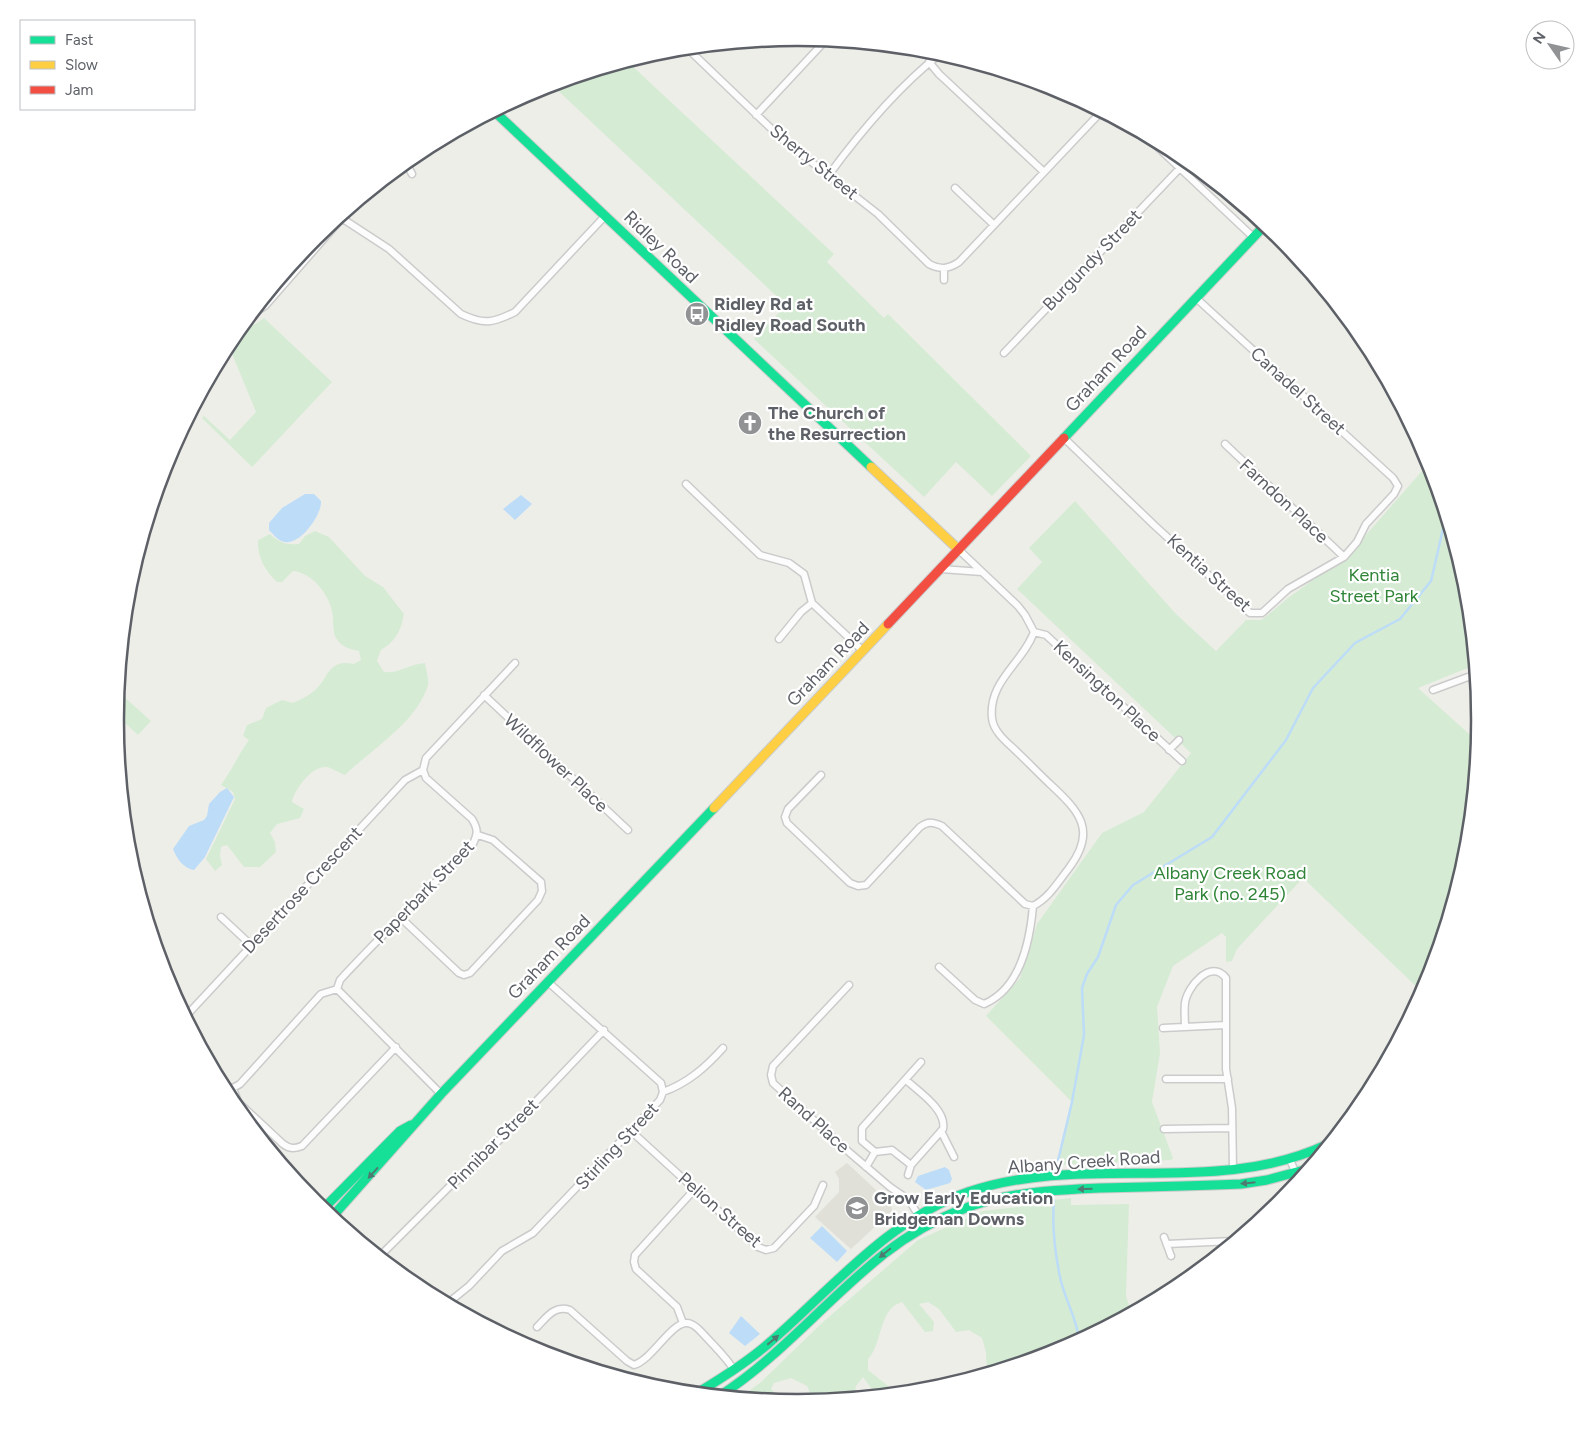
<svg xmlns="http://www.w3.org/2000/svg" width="1595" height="1440" font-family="Figtree,sans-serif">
	<rect width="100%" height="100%" fill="#eeeee9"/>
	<path fill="#e1e0d8" d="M 847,1163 L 891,1204 L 892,1211 L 851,1249 L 815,1217 L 839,1192 L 839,1179 L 835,1172 Z"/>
	<path fill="#d5ebd4" d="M 628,62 L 834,254 L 827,262 L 884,318 L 888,314 L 1031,456 L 992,496 L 956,462 L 924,497 L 754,339 L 786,305 L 552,85 Z
		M 264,318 L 332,382 L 252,467 L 202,418 L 204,416 L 230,440 L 256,412 L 228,344 C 236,331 252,328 264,318 Z
		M 1429,463 L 1467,587 L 1475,665 L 1418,688 L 1478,742 L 1467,853 L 1428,981 L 1422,992 L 1303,878 L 1237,949 L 1232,961 L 1226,962 L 1226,937 L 1222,933 L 1173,966 L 1157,1007 L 1160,1053 L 1152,1102 L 1173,1158 L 1171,1160 L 1057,1165 L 1072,1102 L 986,1016 L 1020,978 L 1037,924 L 1102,833 L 1144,812 L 1191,753 L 1017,589 L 1042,562 L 1029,548 L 1075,501 L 1176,614 L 1216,651 L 1246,620 L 1261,620 L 1269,614 L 1288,598 L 1350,553 Z
		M 315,531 L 329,537 L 365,576 L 383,587 L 404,614 C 401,631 396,641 381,650 L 377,661 L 384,672 C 398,674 410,664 425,663 C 426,669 429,679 428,685 C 418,721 371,750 345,775 C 339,773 332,768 327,767 C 312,765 294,790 292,802 L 304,809 L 300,818 L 277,824 L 270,833 L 275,842 L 276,852 L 260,867 L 244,867 L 227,845 L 221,847 L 220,856 L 222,865 L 215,871 L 206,859 L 235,799 L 233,792 L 221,785 C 232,770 238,755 249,740 L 243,736 L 247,725 L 262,719 L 266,708 L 282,700 L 293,703 C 300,700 308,696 314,691 C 329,679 327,658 354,664 L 361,660 L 359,651 C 350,649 341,647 336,638 C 332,631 334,619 332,611 C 328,593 312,573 293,571 L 282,582 L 277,582 C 265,571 257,557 258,540 L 270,534 C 280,543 286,545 299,544 L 305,536 Z
		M 122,695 L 151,721 L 138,735 L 116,715 L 117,701 Z
		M 1071,1198 L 1071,1205 L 1129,1204 L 1126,1296 L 1131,1312 L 1058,1351 L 987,1372 L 986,1352 L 982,1338 L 969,1330 L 956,1332 L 939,1309 L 928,1302 L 919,1304 L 934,1322 L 933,1331 L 925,1332 L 902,1302 C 878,1309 883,1344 868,1359 L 868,1370 L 897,1393 L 876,1395 L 863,1377 L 856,1386 L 854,1397 L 809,1401 L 812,1397 L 807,1386 L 791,1378 L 774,1383 L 771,1389 L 775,1393 L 773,1400 L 741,1397 L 761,1382 L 823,1322 L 918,1240 L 983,1211 L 1027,1206 L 1053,1207 L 1054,1200 Z"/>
	<path fill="#bcdcf8" d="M 305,494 L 314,494 L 321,501 C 322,515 300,545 285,542 C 278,541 274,535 269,530 L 269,523 L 282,508 Z
		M 521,495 L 532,504 L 515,520 L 503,509 Z
		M 227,788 L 234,797 L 205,857 L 194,870 C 183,868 177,859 173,849 L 189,826 L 204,820 L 207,816 L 209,804 L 220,792 Z
		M 945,1167 L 949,1170 L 952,1179 L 950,1183 L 926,1190 L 915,1182 L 918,1176 Z
		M 822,1226 L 847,1251 L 837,1262 L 810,1238 Z
		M 741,1316 L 760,1334 L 745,1346 L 729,1333 Z"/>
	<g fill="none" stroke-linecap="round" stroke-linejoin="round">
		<path stroke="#bcdcf8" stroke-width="2.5" d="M 1057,1165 L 1072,1102 L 1084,1035 L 1082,988 L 1087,974 L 1098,957 L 1116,905 L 1133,885 L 1212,837 L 1286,740 L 1313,688 L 1355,643 L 1400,619 L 1431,581 L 1443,529 L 1448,524
			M 1054,1200 C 1052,1224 1055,1253 1060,1277 C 1064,1298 1077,1318 1079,1340"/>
		<g stroke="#cbcbcb" stroke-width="9">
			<path id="street" d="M 687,48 L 782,139 L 878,214 L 929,264 C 940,270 949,269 959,262 L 1101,112
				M 929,62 L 939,74 L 1044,172
				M 756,115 L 826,40
				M 1147,137 L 1253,237
				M 406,163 L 412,174
				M 828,176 C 861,131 897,88 940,54
				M 955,188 L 994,225
				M 340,217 L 389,249 L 461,314 C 484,325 493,323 515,312 L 605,216
				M 944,269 L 944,280
				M 251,315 L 265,306 L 342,218
				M 1004,353 L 1180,168
				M 194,408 L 195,410
				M 1064,438 L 1154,525 L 1250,613 L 1262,613 L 1288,589 L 1344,557 L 1357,542 L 1366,524 L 1394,494 L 1398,486 L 1393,478 L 1196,298
				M 1225,444 L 1344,557
				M 686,484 L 760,555 L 789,563 L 804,574 L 812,603 L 863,651
				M 959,550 L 1018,606 L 1025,615 L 1034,632 L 1046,635 L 1182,761
				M 941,569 L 982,572
				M 779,639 L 801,612 L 812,603
				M 1433,690 L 1468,677 L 1476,679
				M 484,695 L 628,830
				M 1169,750 L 1179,740
				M 821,775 L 788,809 L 785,817 L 787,823 L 850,883 L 858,886 L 866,885 L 920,827 C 928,821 933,822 942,826 L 1025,904 L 1033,906 C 1049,898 1058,882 1069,868 C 1097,831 1080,812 1051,785 C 1038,773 1026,760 1013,748 C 1004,740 993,730 992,718 C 988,681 1023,663 1034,632
				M 221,917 L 251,945
				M 401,918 L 459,973 L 464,975 L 470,973 L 538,900 L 542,891 L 541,882 L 493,840 L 478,835
				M 939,967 L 975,1000 L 984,1004 C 1020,989 1030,941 1033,906
				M 849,985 L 773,1066 L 771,1075 L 773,1083 L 850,1153 L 890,1187 L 909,1200 L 925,1226
				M 186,1016 L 405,780 L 423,770
				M 1185,1027 C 1185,1019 1184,1010 1185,1003 C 1187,987 1211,958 1226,978 L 1226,1069 L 1232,1108 L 1233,1170
				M 1163,1028 L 1226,1025
				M 1166,1079 L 1228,1079
				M 223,1086 L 233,1088 L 240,1084 L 321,994 L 337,989
				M 233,1088 L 238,1102 L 283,1144 C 290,1149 294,1149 302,1146 L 396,1047
				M 663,1092 C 688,1083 706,1067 723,1048
				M 441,1094 L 337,989 L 340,980 C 383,933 429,890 473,844 C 478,833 478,829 472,819 L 426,778 L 423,770 L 426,758 L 515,663
				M 1164,1129 L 1232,1128
				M 631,1131 L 758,1247 L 766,1250 L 774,1248 L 814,1206 L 823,1185
				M 941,1131 L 954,1157
				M 875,1152 L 892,1150 L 911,1165 L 943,1129 C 947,1110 918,1091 906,1080
				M 875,1152 L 862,1141 L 862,1128 L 921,1062
				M 1290,1160 L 1299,1180
				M 866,1167 L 875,1152
				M 908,1175 L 911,1165
				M 1164,1237 L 1171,1256
				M 1167,1244 L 1233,1241
				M 380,1256 L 453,1183 L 466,1175 L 604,1030
				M 448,1303 L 469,1286 L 502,1251 L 533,1233 L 660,1100 L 663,1092 L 661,1083 L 548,982
				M 683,1323 L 677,1307 L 636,1269 L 634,1262 L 635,1255 L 694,1190
				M 537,1327 C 547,1317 554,1305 570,1310 L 627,1361 L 634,1365 C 654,1359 674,1316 691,1324 C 697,1326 702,1333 706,1337 C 716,1348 726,1357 734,1370"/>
		</g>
		<g stroke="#cbcccc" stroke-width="11">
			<path id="fast" d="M 495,112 L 871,467
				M 1064,438 L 1265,225
				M 323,1209 L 400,1131 L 411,1125
				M 332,1217 L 441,1094 L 714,808
				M 697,1393 C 722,1378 746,1363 768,1344 C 831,1290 887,1220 968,1192 C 1085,1152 1215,1198 1328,1144
				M 721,1395 C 782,1355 827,1299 884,1254 C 908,1235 934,1220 963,1209 C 1006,1192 1055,1190 1101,1188 C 1148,1187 1194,1186 1241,1184 L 1267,1180 L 1308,1169"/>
		</g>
		<g stroke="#cbcccc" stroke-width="11">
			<path id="slow" d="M 871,467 L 959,550
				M 714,808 L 888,624"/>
		</g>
		<g stroke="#cbcccc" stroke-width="11">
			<path id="jam" d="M 888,624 L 1064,438"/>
		</g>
		<use href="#street" stroke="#fcfcfc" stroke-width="6"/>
		<use href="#fast" stroke="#16e098" stroke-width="9"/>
		<use href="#slow" stroke="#ffcf43" stroke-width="9"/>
		<use href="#jam" stroke="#f24e42" stroke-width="9"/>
	</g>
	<defs><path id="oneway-solid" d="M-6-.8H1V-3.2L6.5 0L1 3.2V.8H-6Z" transform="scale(1.25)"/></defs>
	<g fill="#4f7a71">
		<use href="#oneway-solid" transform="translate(373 1173) rotate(132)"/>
		<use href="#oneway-solid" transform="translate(1248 1183) rotate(174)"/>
		<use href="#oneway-solid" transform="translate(1085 1189) rotate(178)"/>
		<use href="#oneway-solid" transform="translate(885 1253) rotate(141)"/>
		<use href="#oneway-solid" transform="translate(773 1340) rotate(-40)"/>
	</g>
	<defs>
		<g id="bus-disc" transform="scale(1.25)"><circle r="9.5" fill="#909294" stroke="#fff"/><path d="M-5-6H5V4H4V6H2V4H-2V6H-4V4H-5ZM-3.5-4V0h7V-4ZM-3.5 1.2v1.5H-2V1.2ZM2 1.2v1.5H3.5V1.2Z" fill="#fff"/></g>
		<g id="church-disc" transform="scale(1.25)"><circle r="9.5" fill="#909294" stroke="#fff"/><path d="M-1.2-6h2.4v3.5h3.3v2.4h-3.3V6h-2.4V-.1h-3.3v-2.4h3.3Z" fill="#fff"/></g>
		<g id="school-disc" transform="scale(1.25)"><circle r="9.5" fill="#909294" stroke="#fff"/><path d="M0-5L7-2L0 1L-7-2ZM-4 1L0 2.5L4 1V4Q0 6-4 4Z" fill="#fff"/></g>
	</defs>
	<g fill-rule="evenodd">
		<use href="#bus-disc" x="697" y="314"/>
		<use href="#church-disc" x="750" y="423"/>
		<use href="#school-disc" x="857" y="1208"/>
	</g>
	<g text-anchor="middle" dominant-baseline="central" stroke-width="4.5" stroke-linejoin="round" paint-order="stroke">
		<g font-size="18" fill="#5d6167" stroke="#fff">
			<text transform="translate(814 162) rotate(39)">Sherry Street</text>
			<text transform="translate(661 247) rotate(44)">Ridley Road</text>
			<text transform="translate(1092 260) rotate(-46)">Burgundy Street</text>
			<text transform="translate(1106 369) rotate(-47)">Graham Road</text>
			<text transform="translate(1298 391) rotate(42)">Canadel Street</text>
			<text transform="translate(1284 501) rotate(43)">Farndon Place</text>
			<text transform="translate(1209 573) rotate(42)">Kentia Street</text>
			<text transform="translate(828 664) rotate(-46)">Graham Road</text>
			<text transform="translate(1107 691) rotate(43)">Kensington Place</text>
			<text transform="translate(556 763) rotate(43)">Wildflower Place</text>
			<text transform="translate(302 890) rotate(-47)">Desertrose Crescent</text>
			<text transform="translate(424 892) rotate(-46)">Paperbark Street</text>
			<text transform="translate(549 957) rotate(-46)">Graham Road</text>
			<text transform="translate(814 1120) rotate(42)">Rand Place</text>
			<text transform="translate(493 1144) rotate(-45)">Pinnibar Street</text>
			<text transform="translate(617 1146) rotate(-47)">Stirling Street</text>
			<text transform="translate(1084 1162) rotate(-4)">Albany Creek Road</text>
			<text transform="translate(720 1210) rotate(41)">Pelion Street</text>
		</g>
		<g font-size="18" font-weight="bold" fill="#5d6167" stroke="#fff" text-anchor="start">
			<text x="714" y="304">Ridley Rd at<tspan x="714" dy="21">Ridley Road South</tspan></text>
			<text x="768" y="413">The Church of<tspan x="768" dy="21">the Resurrection</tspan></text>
			<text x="874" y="1198">Grow Early Education<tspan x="874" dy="21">Bridgeman Downs</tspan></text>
		</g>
		<g font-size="18" fill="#2f8437" stroke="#fff">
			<text x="1374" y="575">Kentia<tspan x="1374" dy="21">Street Park</tspan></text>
			<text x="1230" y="873">Albany Creek Road<tspan x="1230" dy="21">Park (no. 245)</tspan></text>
		</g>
	</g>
	<path d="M0 0H1595V1440H0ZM797 46H798A673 673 0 0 1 1471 719V721A673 673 0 0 1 798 1394H797A673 673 0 0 1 124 721V719A673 673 0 0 1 797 46Z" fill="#fff" fill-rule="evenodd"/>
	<path fill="none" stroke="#5d6167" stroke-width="2.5" d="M797 46H798A673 673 0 0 1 1471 719V721A673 673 0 0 1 798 1394H797A673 673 0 0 1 124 721V719A673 673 0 0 1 797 46Z"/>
	<rect x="20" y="20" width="175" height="90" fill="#ffffff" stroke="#bec0c2"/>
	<rect x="30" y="36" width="25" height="8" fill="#16e098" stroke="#bec0c2"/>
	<text x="65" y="45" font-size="15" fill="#5d6167">Fast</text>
	<rect x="30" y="61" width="25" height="8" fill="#ffcf43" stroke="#bec0c2"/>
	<text x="65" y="70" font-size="15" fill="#5d6167">Slow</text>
	<rect x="30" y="86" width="25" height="8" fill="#f24e42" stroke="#bec0c2"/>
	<text x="65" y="95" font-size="15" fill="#5d6167">Jam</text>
	<g transform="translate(1550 45) rotate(304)"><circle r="24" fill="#ffffff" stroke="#bec0c2"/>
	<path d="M0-4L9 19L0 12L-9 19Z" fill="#909294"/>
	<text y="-8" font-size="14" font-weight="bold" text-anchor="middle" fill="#5d6167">N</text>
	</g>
</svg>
